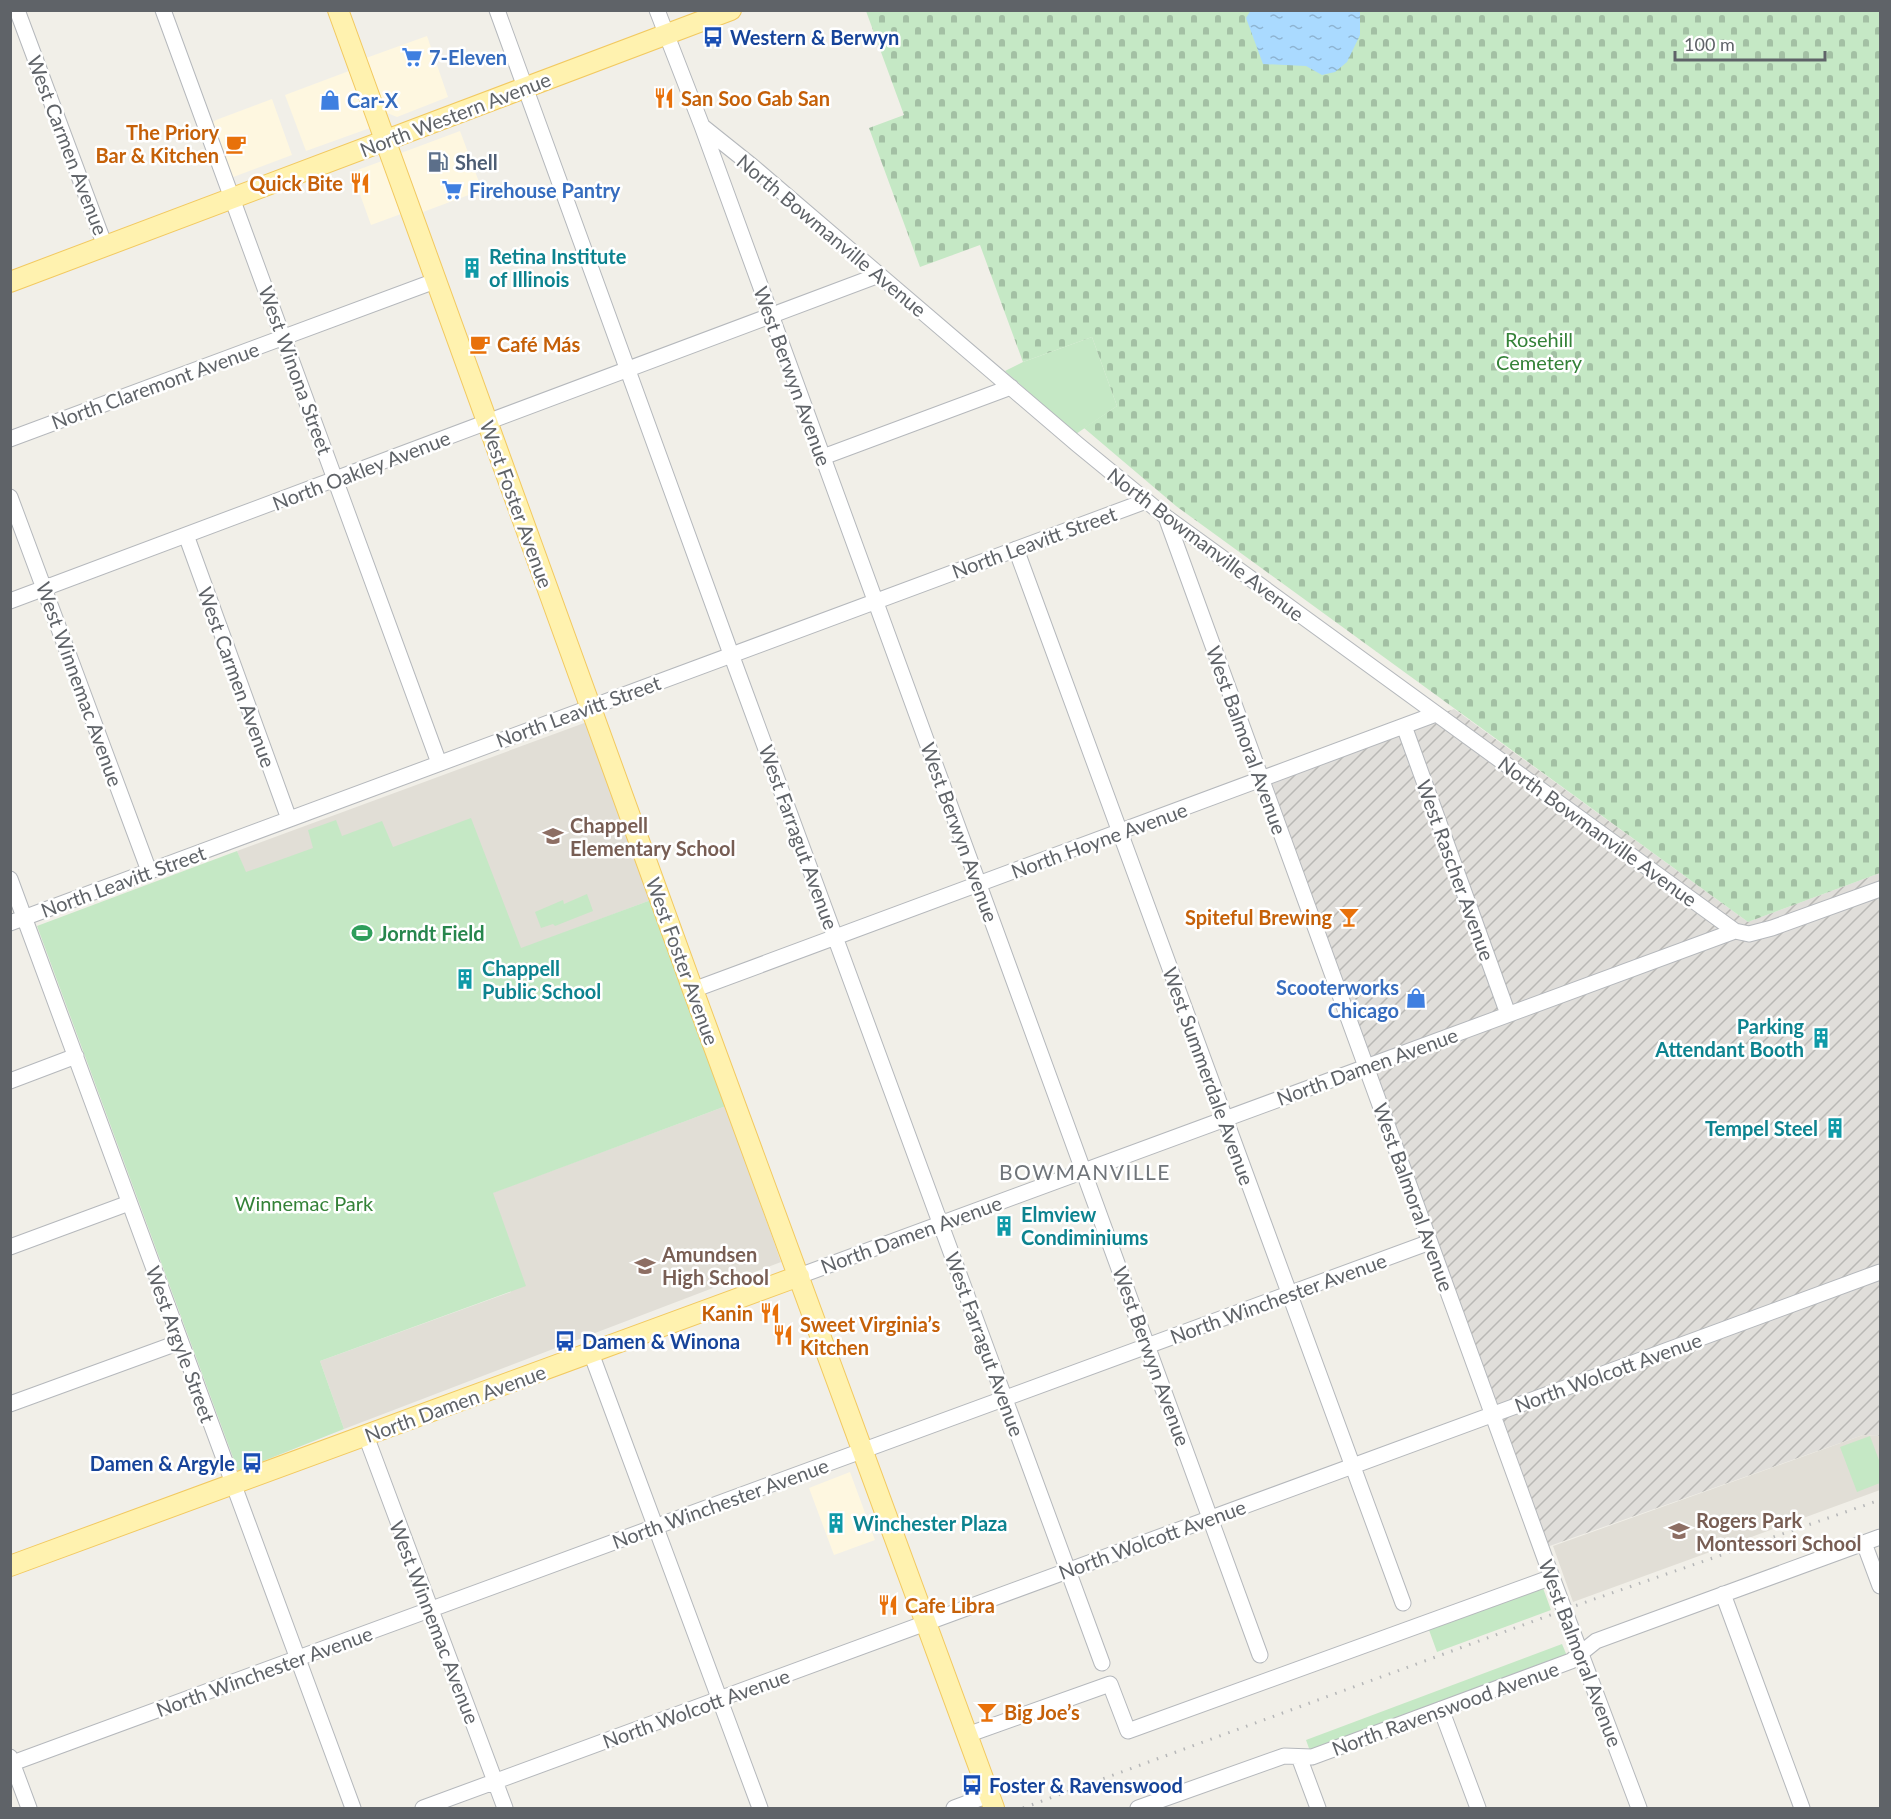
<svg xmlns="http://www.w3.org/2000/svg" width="1891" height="1819" font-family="Lato,sans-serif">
	<defs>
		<pattern id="industrial-furrows" width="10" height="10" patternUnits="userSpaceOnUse" patternTransform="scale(1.5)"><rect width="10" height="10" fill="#e0deda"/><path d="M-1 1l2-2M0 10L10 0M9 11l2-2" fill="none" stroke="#b9b8b5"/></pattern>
		<pattern id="cemetery-stones" width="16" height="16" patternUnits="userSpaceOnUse" patternTransform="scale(1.5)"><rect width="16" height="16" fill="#c5e8c5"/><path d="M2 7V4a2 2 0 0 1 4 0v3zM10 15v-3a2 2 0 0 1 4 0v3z" fill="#a3c0a4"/></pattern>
		<pattern id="water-ripples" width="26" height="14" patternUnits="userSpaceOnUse" patternTransform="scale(1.5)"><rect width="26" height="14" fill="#aadaff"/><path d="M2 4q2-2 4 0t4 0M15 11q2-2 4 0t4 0" fill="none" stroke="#8eb4d2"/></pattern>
	</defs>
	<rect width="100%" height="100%" fill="#f1efe8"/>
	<path fill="#fef7e0" d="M 427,36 L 448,97 L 397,117 L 387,113 L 366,58 Z
		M 349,71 L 370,128 L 306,151 L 285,95 Z
		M 272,99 L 292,155 L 228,179 L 209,126 L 216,120 Z
		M 460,131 L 482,190 L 423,212 L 401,153 Z
		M 382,161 L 401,214 L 371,225 L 352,172 Z
		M 850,1472 L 875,1540 L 834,1555 L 809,1488 Z"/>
	<path fill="url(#industrial-furrows)" d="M 1454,709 L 1748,922 L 1880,873 L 1880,1436 L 1863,1435 L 1544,1548 L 1262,783 Z"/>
	<path fill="#e1ded6" d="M 587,722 L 651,900 L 521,949 L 255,898 L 237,851 Z
		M 726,1106 L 781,1262 L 344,1429 L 320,1361 L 511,1292 L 492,1193 Z
		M 1863,1435 L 1880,1436 L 1880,1490 L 1573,1602 L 1553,1546 Z"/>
	<path fill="#c5e8c5" d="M 1092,337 L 1117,406 L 1076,434 L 1005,371 L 1023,362 Z
		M 471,818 L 521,948 L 651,900 L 726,1106 L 493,1193 L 526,1286 L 320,1361 L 344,1429 L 238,1471 L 37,926 L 237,851 L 246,872 L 313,848 L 308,830 L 336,820 L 342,836 L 382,821 L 393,847 Z
		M 587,894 L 593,911 L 555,926 L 553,924 L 541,928 L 535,912 L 563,900 L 564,904 Z
		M 1870,1436 L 1880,1463 L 1880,1483 L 1857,1492 L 1840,1447 Z
		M 1543,1588 L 1551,1610 L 1437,1652 L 1429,1630 Z
		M 1562,1644 L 1567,1656 L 1310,1751 L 1306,1740 Z"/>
	<path fill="url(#cemetery-stones)" d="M 866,11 L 1880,11 L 1880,873 L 1748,922 L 1176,506 L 1084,428 L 1117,406 L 1092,337 L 1023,362 L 980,245 L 920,267 L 869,128 L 904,115 Z"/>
	<path fill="url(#water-ripples)" d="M 1251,10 L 1360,11 L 1360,35 L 1347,62 L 1335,72 L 1322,75 L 1306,66 L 1263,64 L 1246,18 Z"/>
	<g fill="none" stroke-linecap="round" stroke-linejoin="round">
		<g stroke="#b5b8bc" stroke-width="17">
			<path id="minor" d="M 17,10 L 105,246
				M 163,10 L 439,763
				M 497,10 L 731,654 L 1102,1663
				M 657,10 L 702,126 L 1260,1655
				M 702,126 L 752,166 L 1077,444 L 1166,517 L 1735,931
				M 10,439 L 435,281
				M 823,457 L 1011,387
				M 10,497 L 149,871
				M 1166,517 L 1547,1564 L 1639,1808
				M 186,535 L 289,819
				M 1016,549 L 1403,1603
				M 10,601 L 879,275
				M 1404,726 L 1508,1014
				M 10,879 L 353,1808
				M 10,923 L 1146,501
				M 693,990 L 1436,714
				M 10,1081 L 76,1056
				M 10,1247 L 129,1203
				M 799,1276 L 1735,931 L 1749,934 L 1772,928 L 1880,889
				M 591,1353 L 760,1808
				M 10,1404 L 180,1342
				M 366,1436 L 505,1808
				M 1864,1543 L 1880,1586
				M 1723,1594 L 1802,1808
				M 1441,1709 L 1478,1808
				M 967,1735 L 1110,1684 L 1128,1731 L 1552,1577
				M 10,1757 L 29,1808
				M 1299,1757 L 1318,1808
				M 10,1764 L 1430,1242
				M 423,1808 L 1880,1272
				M 954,1808 L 989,1795
				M 1138,1808 L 1284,1756 L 1312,1757 L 1571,1661 L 1596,1641 L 1880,1537"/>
		</g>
		<g stroke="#f2c960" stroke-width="22">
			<path id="major" d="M 338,10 L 693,990 L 994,1808
				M 10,282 L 731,10
				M 10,1566 L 799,1276"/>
		</g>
		<use href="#minor" stroke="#fff" stroke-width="15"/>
		<use href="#major" stroke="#fff2af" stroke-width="20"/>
		<path stroke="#b6b7b8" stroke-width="3" stroke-dasharray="1.5 8" stroke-linecap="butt" d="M 1023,1808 L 1583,1603 L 1880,1500"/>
	</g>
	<defs>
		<g id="bus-bare" transform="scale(1.62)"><path d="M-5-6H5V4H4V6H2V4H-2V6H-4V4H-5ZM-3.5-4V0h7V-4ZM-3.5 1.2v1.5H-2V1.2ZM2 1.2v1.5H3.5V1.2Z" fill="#1a4fb4" stroke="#fff" stroke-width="2.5" paint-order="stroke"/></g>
		<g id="supermarket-bare" transform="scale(1.62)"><path d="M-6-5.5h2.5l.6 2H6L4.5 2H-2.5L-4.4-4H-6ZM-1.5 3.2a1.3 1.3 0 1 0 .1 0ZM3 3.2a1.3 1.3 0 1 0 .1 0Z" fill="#3f7fe0" stroke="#fff" stroke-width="2.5" paint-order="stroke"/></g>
		<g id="restaurant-bare" transform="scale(1.62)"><path d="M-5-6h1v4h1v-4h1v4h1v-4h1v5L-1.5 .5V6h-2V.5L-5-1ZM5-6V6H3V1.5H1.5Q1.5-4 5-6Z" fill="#e8710a" stroke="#fff" stroke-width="2.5" paint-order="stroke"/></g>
		<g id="shop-bare" transform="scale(1.62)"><path d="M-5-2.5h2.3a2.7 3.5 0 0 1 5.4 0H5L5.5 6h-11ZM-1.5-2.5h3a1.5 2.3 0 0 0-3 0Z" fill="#3f7fe0" stroke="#fff" stroke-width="2.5" paint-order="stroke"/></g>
		<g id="cafe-bare" transform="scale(1.62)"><path d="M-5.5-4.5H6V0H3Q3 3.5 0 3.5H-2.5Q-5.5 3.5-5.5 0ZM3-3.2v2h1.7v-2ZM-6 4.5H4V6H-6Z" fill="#e8710a" stroke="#fff" stroke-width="2.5" paint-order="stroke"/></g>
		<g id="fuel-bare" transform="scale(1.62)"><path d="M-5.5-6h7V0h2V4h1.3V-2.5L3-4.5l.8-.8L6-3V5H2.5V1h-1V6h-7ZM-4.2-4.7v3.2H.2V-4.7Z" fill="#5c6f8a" stroke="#fff" stroke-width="2.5" paint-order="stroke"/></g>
		<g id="building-bare" transform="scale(1.62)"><path d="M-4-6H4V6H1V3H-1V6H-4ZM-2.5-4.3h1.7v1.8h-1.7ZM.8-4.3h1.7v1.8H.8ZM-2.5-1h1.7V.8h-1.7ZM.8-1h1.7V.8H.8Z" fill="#0f9aa8" stroke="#fff" stroke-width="2.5" paint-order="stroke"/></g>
		<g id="school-bare" transform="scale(1.62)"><path d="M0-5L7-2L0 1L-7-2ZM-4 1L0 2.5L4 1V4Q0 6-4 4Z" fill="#8d6e63" stroke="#fff" stroke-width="2.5" paint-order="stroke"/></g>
		<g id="bar-bare" transform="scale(1.62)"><path d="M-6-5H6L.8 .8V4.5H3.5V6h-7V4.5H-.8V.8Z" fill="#e8710a" stroke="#fff" stroke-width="2.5" paint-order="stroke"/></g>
		<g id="stadium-bare" transform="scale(1.62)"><path d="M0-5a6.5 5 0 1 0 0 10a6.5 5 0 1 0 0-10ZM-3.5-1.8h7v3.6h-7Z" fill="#2e9e5b" stroke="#fff" stroke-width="2.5" paint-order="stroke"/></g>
	</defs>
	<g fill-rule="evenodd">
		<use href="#bus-bare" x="713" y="37"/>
		<use href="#supermarket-bare" x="412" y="57"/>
		<use href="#restaurant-bare" x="664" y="98"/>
		<use href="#shop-bare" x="330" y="100"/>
		<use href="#cafe-bare" x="236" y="144"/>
		<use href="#fuel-bare" x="438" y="162"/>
		<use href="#restaurant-bare" x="360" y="183"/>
		<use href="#supermarket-bare" x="452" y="190"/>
		<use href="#building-bare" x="472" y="268"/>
		<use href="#cafe-bare" x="480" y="344"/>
		<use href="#school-bare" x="553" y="836"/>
		<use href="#bar-bare" x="1349" y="917"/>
		<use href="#stadium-bare" x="362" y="933"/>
		<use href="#building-bare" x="465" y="979"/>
		<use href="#shop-bare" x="1416" y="998"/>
		<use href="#building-bare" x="1821" y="1038"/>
		<use href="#building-bare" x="1835" y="1128"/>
		<use href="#building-bare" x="1004" y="1226"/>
		<use href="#school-bare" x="645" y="1266"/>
		<use href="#restaurant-bare" x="770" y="1313"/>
		<use href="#restaurant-bare" x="783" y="1335"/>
		<use href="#bus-bare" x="565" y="1341"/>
		<use href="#bus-bare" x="252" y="1463"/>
		<use href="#building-bare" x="836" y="1523"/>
		<use href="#school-bare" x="1679" y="1531"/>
		<use href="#restaurant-bare" x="888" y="1605"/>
		<use href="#bar-bare" x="987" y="1712"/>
		<use href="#bus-bare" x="972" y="1785"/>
	</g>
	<g text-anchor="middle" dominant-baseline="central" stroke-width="5" stroke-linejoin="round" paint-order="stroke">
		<g font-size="20" font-weight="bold" fill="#164399" stroke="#fff" text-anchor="start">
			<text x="730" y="37">Western &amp; Berwyn</text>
			<text x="582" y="1341">Damen &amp; Winona</text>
			<text x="235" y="1463" text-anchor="end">Damen &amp; Argyle</text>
			<text x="989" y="1785">Foster &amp; Ravenswood</text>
		</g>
		<g font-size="20" font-weight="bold" fill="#366cbe" stroke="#fff" text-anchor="start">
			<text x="429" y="57">7-Eleven</text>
			<text x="347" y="100">Car-X</text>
			<text x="469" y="190">Firehouse Pantry</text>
			<text x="1399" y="987" text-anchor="end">Scooterworks<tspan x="1399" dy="23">Chicago</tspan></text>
		</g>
		<g font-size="20" font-weight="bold" fill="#c56008" stroke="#fff" text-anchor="start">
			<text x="681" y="98">San Soo Gab San</text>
			<text x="219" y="132" text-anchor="end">The Priory<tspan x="219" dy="23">Bar &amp; Kitchen</tspan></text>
			<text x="343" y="183" text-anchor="end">Quick Bite</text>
			<text x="497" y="344">Café Más</text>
			<text x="1332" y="917" text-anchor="end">Spiteful Brewing</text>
			<text x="753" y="1313" text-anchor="end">Kanin</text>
			<text x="800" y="1324">Sweet Virginia’s<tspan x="800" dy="23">Kitchen</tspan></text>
			<text x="905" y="1605">Cafe Libra</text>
			<text x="1004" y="1712">Big Joe’s</text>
		</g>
		<g font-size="20" fill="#5f6368" stroke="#fff">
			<text transform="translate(455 114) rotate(-21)">North Western Avenue</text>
			<text transform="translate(68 145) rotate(69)">West Carmen Avenue</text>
			<text transform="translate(832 235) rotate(40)">North Bowmanville Avenue</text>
			<text transform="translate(296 370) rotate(70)">West Winona Street</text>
			<text transform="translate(793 376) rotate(70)">West Berwyn Avenue</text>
			<text transform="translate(155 385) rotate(-20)">North Claremont Avenue</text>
			<text transform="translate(361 470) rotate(-21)">North Oakley Avenue</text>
			<text transform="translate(517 504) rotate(70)">West Foster Avenue</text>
			<text transform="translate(1034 542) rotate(-20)">North Leavitt Street</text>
			<text transform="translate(1206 544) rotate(37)">North Bowmanville Avenue</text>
			<text transform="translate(237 677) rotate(70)">West Carmen Avenue</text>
			<text transform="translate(80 684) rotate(70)">West Winnemac Avenue</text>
			<text transform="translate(578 711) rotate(-20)">North Leavitt Street</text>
			<text transform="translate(1247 740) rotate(70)">West Balmoral Avenue</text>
			<text transform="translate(1598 831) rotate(36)">North Bowmanville Avenue</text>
			<text transform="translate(960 832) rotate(70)">West Berwyn Avenue</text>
			<text transform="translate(799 837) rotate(70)">West Farragut Avenue</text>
			<text transform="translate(1099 840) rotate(-20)">North Hoyne Avenue</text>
			<text transform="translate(1456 870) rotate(70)">West Rascher Avenue</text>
			<text transform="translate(123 881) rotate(-20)">North Leavitt Street</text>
			<text transform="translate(683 961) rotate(70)">West Foster Avenue</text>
			<text transform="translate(1367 1066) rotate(-20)">North Damen Avenue</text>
			<text transform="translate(1209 1076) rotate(70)">West Summerdale Avenue</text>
			<text transform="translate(1414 1197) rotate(70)">West Balmoral Avenue</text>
			<text transform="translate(911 1234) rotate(-20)">North Damen Avenue</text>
			<text transform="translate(1278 1298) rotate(-20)">North Winchester Avenue</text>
			<text transform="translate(181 1344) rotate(70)">West Argyle Street</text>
			<text transform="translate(985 1344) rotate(70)">West Farragut Avenue</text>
			<text transform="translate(1152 1356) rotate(70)">West Berwyn Avenue</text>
			<text transform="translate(1608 1372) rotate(-20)">North Wolcott Avenue</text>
			<text transform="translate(455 1403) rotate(-20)">North Damen Avenue</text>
			<text transform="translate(720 1503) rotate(-20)">North Winchester Avenue</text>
			<text transform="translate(1152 1539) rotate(-20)">North Wolcott Avenue</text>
			<text transform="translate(435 1622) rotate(69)">West Winnemac Avenue</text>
			<text transform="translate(1581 1653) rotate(69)">West Balmoral Avenue</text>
			<text transform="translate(264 1671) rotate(-20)">North Winchester Avenue</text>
			<text transform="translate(696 1708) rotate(-20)">North Wolcott Avenue</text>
			<text transform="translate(1445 1708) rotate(-20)">North Ravenswood Avenue</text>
		</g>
		<g font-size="20" font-weight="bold" fill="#4e5e75" stroke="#fff" text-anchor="start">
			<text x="455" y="162">Shell</text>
		</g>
		<g font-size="20" font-weight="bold" fill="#0d838f" stroke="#fff" text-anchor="start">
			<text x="489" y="256">Retina Institute<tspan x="489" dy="23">of Illinois</tspan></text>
			<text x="482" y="968">Chappell<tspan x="482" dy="23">Public School</tspan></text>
			<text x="1804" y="1026" text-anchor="end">Parking<tspan x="1804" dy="23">Attendant Booth</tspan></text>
			<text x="1818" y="1128" text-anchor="end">Tempel Steel</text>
			<text x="1021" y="1214">Elmview<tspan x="1021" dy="23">Condiminiums</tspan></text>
			<text x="853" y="1523">Winchester Plaza</text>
		</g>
		<g font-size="20" fill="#348238" stroke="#fff">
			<text x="1539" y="339">Rosehill<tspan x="1539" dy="23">Cemetery</tspan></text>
			<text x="304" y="1203">Winnemac Park</text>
		</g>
		<g font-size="20" font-weight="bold" fill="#785e54" stroke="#fff" text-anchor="start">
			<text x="570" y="825">Chappell<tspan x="570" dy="23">Elementary School</tspan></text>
			<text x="662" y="1254">Amundsen<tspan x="662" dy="23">High School</tspan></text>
			<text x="1696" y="1520">Rogers Park<tspan x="1696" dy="23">Montessori School</tspan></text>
		</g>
		<g font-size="20" font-weight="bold" fill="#27864d" stroke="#fff" text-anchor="start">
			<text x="379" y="933">Jorndt Field</text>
		</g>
		<g font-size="21" letter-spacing="1.5" fill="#70757a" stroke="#fff">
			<text x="1085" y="1171">BOWMANVILLE</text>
		</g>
	</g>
	<rect width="1891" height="1819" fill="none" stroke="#5f6368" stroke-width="24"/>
	<path d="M1675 51v9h150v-9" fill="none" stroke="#5f6368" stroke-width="3"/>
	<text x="1684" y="51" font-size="18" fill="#5f6368" stroke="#ffffff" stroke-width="4.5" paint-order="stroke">100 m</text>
</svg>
